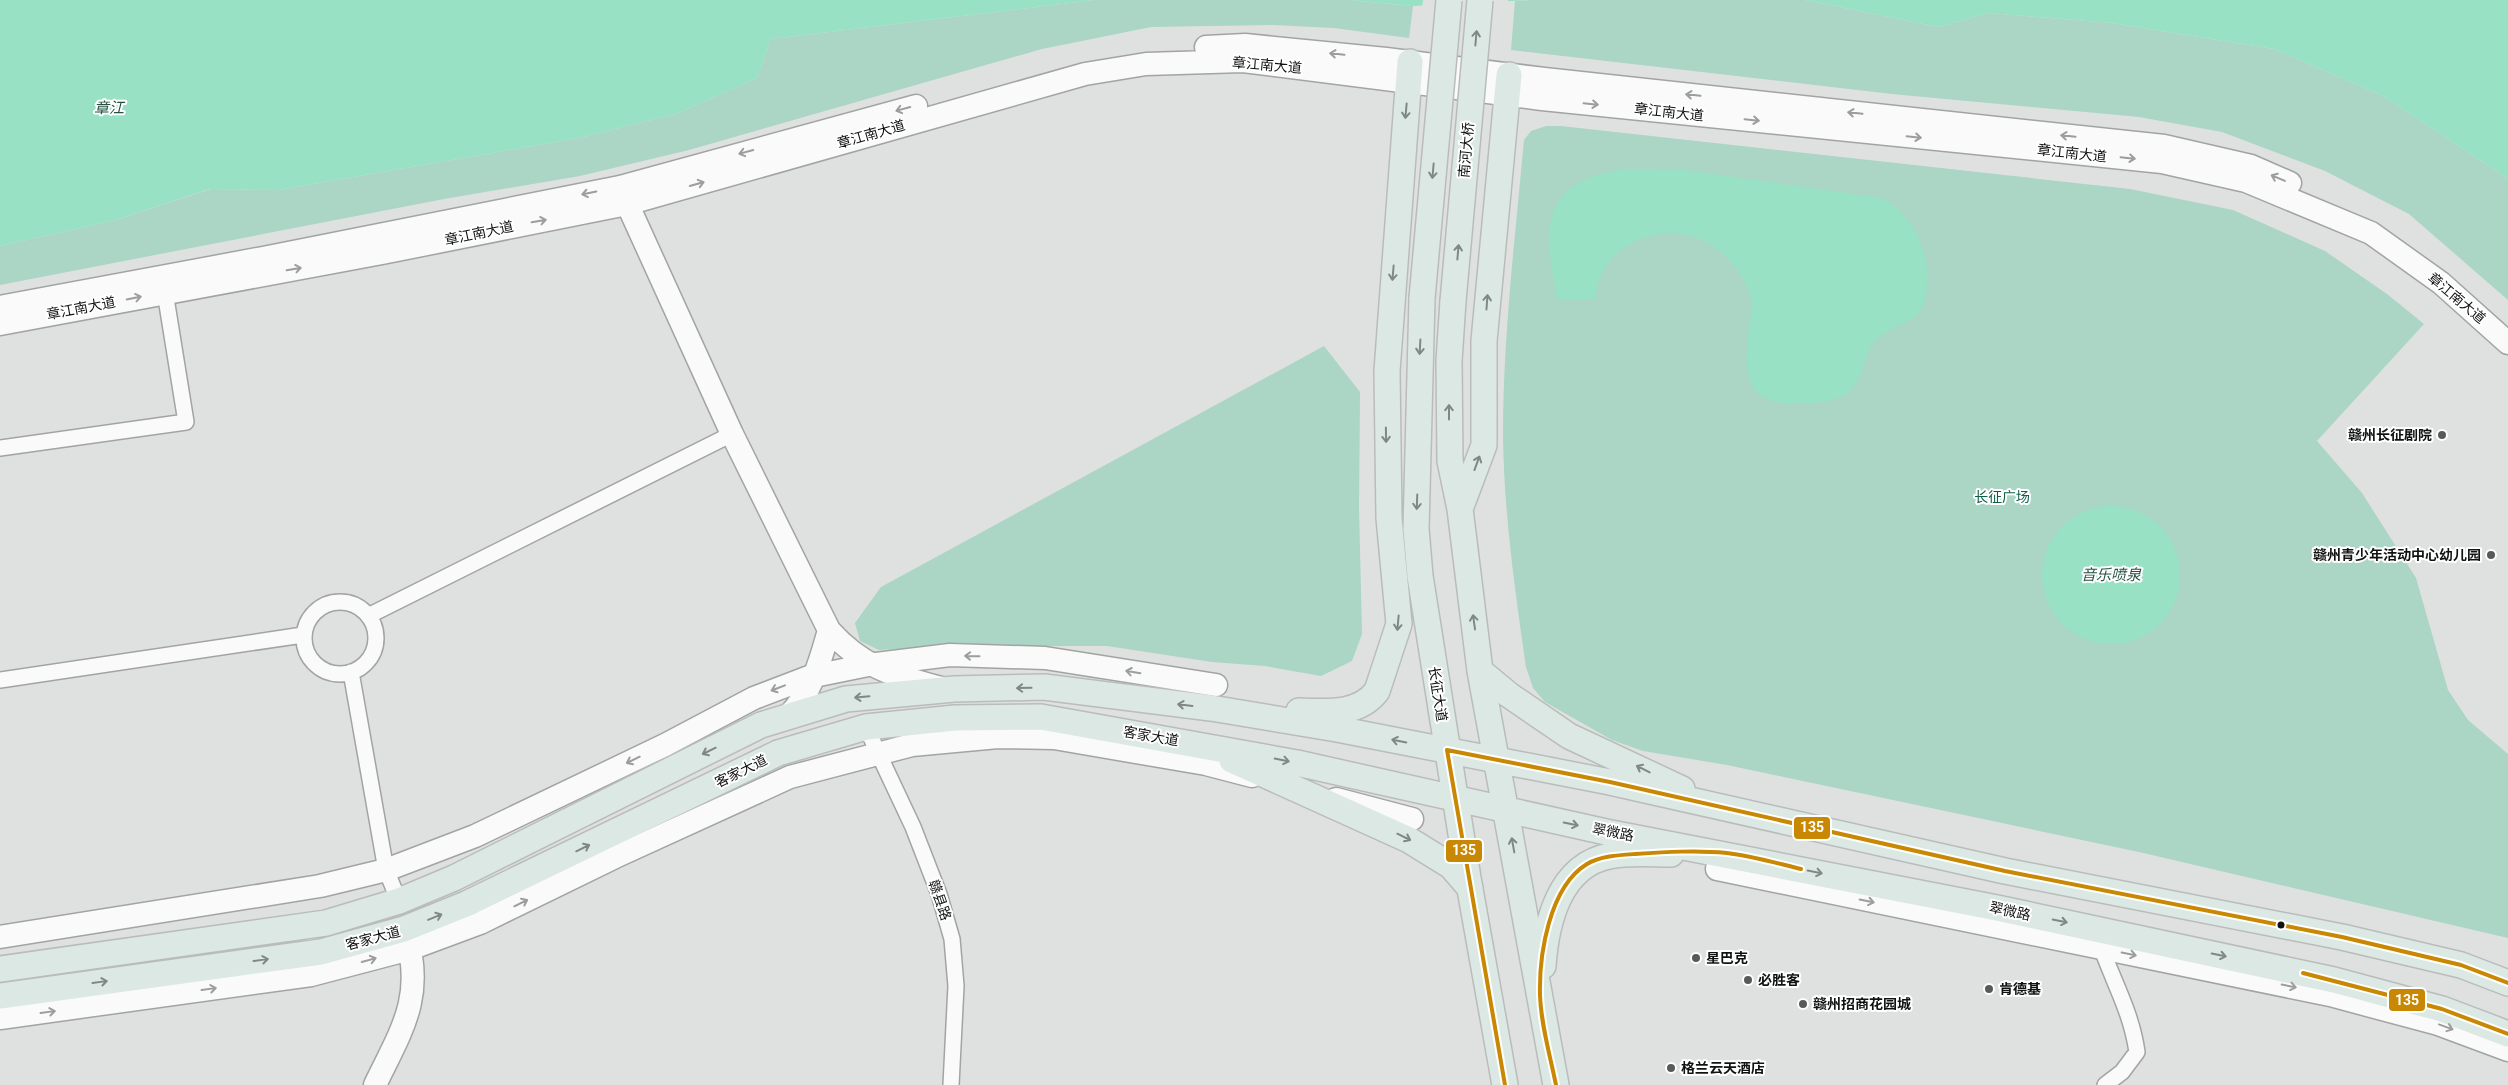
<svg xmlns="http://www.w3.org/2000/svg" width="2508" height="1085" font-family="Roboto,'Noto Sans SC',sans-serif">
	<rect width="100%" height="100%" fill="#dee1e0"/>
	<path fill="#abd5c4" d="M 1095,0 L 1349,0 L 1413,6 L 1409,38 L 1334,28 L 1273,25 L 1151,27 L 1042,49 L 689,150 L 580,176 L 444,199 L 0,285 L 0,246 L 116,220 L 211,189 L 278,190 L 579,138 L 679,113 L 757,78 L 771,39 Z
		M 1530,0 L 1805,0 L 1938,27 L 1989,13 L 2111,23 L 2274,49 L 2383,96 L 2508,179 L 2508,300 L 2409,214 L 2325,171 L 2222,132 L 2139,117 L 1892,94 L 1511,50 L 1515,1 Z
		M 1546,126 L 1561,126 L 2130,189 L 2233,210 L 2325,251 L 2387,294 L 2424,324 L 2317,441 L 2362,493 L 2416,578 L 2448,690 L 2468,720 L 2508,754 L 2508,938 L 2139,852 L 1727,765 L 1643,751 L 1612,740 L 1545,702 L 1533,688 L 1526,667 C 1515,591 1504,513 1503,436 C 1503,337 1515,238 1524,140 L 1531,131 Z
		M 1324,346 L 1360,392 L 1359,508 L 1362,634 L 1352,661 L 1321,676 L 1265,666 L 1212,662 L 1107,646 L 950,646 L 879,650 L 860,641 L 855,623 L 881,587 Z"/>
	<path fill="#98e1c5" d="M 0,0 L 1095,0 L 771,39 L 757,78 L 679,113 L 579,138 L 278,190 L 210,189 L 116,220 L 0,246 Z
		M 1349,0 L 1530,0 L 1413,6 Z
		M 1805,0 L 2508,0 L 2508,179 L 2383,96 L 2274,49 L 2111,23 L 1989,13 L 1938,27 Z
		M 1625,169 L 1684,170 L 1882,198 C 1914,215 1930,251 1927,287 C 1926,296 1924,308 1917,315 C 1904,326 1884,330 1873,344 C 1863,357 1864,376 1852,389 C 1840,401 1819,403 1803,404 C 1726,407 1749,350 1752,300 C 1744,274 1727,252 1702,240 C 1665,223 1612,241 1599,281 C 1597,286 1597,294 1596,300 L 1557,300 C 1544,229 1537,182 1625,169 Z
		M2042 575a69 69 0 1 1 138 0a69 69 0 1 1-138 0Z"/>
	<path fill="#dee1e0" d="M 1423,0 L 1508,0 L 1508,4 L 1422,8 Z"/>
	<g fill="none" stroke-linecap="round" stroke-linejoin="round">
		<g stroke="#a2a4a3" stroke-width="18">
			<path id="street" d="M 0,448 L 186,422 L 165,292
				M304 638a36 36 0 1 1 72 0a36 36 0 1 1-72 0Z
				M 368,616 L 732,434
				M 351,672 L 386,870 L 399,901
				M 0,680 L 303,635
				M 866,727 L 913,827 L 939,894 L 952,939 L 956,986 L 951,1085
				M 2099,941 C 2112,980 2131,1010 2137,1052 L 2122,1072 L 2105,1085"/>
		</g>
		<g stroke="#a2a4a3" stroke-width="25">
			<path id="secondary" d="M 1206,47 L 1245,45 L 1386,59 L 1544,79 L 2164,146 L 2251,166 L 2290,183
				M 621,190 L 732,434 L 829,630 C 863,668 893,675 941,688
				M 0,307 L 263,258 L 620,187 L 916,106
				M 0,324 L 382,253 L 627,204 L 1085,74 L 1146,64 L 1243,61 L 1542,99 L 2162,162 L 2246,181 L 2371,233 L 2441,283 L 2508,343
				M 787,717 C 812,693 820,662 829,630
				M 1336,799 L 1412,819
				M 1717,869 L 2330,995 L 2438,1024 L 2508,1050
				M 0,937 L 320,886 L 386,870 L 475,836 L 665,745 L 754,698 L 809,677 L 868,665 L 950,655 L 1045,658 L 1216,685
				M 0,1018 L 311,975 L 410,949 L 480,923 L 615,857 L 790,777 L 912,745 L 998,737 L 1054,738 L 1206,764 L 1252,776
				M 375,1085 C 401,1031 425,997 406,935"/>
		</g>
		<g stroke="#babcbb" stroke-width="28">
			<path id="primary" d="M 1422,298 L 1416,529 L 1420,576 L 1468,878 L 1505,1085
				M 1453,301 L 1449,361 L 1450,461 L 1460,509 L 1480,671 L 1556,1085
				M 1460,509 L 1484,445 L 1484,341 L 1509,75
				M 1480,671 L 1509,695 L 1569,736 L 1682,789
				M 1299,711 C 1327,712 1359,715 1377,691 L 1399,624 L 1389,518 L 1387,371 L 1410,62
				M 1232,760 L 1409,840 L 1451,866 L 1470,888
				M 1543,966 C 1546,923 1559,866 1609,856 C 1628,852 1651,854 1671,854
				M 0,969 L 326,923 L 399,901 L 454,878 L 761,725 L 846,699 L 954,689 L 1044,687 L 1211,708 L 1337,729 L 1610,782 L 2005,871 L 2342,937 L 2461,965 L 2508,983
				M 0,996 L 321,952 L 404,929 L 466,904 L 778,753 L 866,727 L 955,718 L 1041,717 L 1297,763 L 1606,832 L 1997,908 L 2334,980 L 2442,1009 L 2508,1034"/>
		</g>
		<use href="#street" stroke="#fafafa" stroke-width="15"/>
		<use href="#secondary" stroke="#fafafa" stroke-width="22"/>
		<use href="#primary" stroke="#dce8e4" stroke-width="25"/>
		<g stroke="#babcbb" stroke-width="28" stroke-linecap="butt">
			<path id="primary-bridge" d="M 1422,298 L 1449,0
				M 1453,301 L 1480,0"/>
		</g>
		<use href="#primary-bridge" stroke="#dce8e4" stroke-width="25"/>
		<g stroke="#fff" stroke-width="8">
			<path id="bus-1" d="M 2303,973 L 2442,1009 L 2508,1034
				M 1505,1085 L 1447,750 L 1610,782 L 2005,871 L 2342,937 L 2461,965 L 2508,983
				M 1556,1085 C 1550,1055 1541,1025 1540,995 C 1539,955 1549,887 1587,864 C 1600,856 1620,855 1635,854 C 1665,852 1697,850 1727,853 C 1752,856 1776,863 1801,869"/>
		</g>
		<use href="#bus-1" stroke="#c98803" stroke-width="4"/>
	</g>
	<defs><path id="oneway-shaft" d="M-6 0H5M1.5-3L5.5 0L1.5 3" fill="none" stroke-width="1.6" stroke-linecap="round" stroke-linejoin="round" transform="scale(1.25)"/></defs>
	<g stroke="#808885">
		<use href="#oneway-shaft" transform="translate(1476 38) rotate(-85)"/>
		<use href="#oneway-shaft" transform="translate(1406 111) rotate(95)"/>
		<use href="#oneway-shaft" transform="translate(1433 171) rotate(95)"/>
		<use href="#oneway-shaft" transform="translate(1458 252) rotate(-85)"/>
		<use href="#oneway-shaft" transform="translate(1393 273) rotate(95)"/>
		<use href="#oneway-shaft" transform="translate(1487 302) rotate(-86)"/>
		<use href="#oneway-shaft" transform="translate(1420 347) rotate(93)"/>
		<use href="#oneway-shaft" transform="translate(1449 412) rotate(-90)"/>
		<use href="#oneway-shaft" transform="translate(1386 435) rotate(89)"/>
		<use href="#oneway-shaft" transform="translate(1477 463) rotate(-70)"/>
		<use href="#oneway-shaft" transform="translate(1417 502) rotate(92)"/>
		<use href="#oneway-shaft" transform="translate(1474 622) rotate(-98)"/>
		<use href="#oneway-shaft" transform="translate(1398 623) rotate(95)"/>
		<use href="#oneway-shaft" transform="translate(1024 688) rotate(179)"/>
		<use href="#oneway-shaft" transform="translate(862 697) rotate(175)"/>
		<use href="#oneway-shaft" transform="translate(1185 705) rotate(-173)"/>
		<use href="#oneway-shaft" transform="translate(1399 741) rotate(-169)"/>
		<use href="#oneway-shaft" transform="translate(709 751) rotate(154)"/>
		<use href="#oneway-shaft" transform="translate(1282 760) rotate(11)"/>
		<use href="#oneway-shaft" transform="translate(1643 769) rotate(-153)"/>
		<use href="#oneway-shaft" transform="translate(1571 824) rotate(12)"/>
		<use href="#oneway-shaft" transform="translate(1404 837) rotate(26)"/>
		<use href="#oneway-shaft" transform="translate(1513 845) rotate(-100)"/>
		<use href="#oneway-shaft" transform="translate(583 848) rotate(-26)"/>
		<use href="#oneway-shaft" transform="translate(1815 872) rotate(11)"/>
		<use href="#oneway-shaft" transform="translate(435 917) rotate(-22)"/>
		<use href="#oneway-shaft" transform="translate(2060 921) rotate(12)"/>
		<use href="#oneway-shaft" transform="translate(2219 955) rotate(12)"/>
		<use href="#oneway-shaft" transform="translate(261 960) rotate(-8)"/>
		<use href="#oneway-shaft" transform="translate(100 982) rotate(-8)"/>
	</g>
	<g stroke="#9c9d9d">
		<use href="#oneway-shaft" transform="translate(1337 54) rotate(-174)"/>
		<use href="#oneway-shaft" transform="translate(1693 95) rotate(-174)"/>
		<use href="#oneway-shaft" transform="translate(1591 104) rotate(6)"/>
		<use href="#oneway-shaft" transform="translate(903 109) rotate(165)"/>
		<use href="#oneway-shaft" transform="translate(1855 113) rotate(-174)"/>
		<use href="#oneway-shaft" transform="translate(1752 120) rotate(6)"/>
		<use href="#oneway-shaft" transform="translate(2068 136) rotate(-174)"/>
		<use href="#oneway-shaft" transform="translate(1914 137) rotate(6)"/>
		<use href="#oneway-shaft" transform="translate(746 152) rotate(165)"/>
		<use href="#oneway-shaft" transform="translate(2128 158) rotate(6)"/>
		<use href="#oneway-shaft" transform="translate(2278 178) rotate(-157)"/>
		<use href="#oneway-shaft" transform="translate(697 184) rotate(-16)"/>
		<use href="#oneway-shaft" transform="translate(589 193) rotate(168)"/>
		<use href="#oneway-shaft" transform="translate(539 221) rotate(-10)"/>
		<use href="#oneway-shaft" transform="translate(294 269) rotate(-10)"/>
		<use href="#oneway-shaft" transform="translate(134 298) rotate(-11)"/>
		<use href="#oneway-shaft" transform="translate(972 656) rotate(-179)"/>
		<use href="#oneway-shaft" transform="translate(1133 672) rotate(-171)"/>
		<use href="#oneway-shaft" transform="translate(778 688) rotate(159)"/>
		<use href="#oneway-shaft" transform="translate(633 760) rotate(154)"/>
		<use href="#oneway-shaft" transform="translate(1867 901) rotate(12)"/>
		<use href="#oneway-shaft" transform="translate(521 903) rotate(-26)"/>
		<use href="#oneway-shaft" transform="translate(2129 954) rotate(11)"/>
		<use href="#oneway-shaft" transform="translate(369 960) rotate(-15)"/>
		<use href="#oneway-shaft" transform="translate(2289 986) rotate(11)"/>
		<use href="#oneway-shaft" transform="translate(209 989) rotate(-8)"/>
		<use href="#oneway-shaft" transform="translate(48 1012) rotate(-8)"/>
		<use href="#oneway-shaft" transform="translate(2446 1027) rotate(20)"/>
	</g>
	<g fill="#585a59" stroke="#fff" stroke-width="2">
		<circle cx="2442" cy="435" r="5"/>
		<circle cx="2491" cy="555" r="5"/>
		<circle cx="1696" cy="958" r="5"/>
		<circle cx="1748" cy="980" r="5"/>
		<circle cx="1989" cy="989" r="5"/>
		<circle cx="1803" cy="1004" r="5"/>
		<circle cx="1671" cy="1068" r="5"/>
	</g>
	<circle fill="#101211" stroke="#fff" stroke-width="2" cx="2281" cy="925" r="4.5"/>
	<g text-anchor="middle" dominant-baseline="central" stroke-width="4" stroke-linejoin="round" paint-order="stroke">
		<g font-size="14" fill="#101211" stroke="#fff">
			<text transform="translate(1267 65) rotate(5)">章江南大道</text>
			<text transform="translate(1669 112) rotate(6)">章江南大道</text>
			<text transform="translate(871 134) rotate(-16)">章江南大道</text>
			<text transform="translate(1466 150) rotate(-85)">南河大桥</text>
			<text transform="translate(2072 153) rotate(6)">章江南大道</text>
			<text transform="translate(479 233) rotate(-12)">章江南大道</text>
			<text transform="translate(2457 298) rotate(40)">章江南大道</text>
			<text transform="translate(81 308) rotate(-11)">章江南大道</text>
			<text transform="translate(1438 694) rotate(81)">长征大道</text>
			<text transform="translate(1151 736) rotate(10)">客家大道</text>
			<text transform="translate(741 771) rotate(-26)">客家大道</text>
			<text transform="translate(1613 832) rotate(11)">翠微路</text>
			<text transform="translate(940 900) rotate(71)">赣县路</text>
			<text transform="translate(2010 911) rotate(12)">翠微路</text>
			<text transform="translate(373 938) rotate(-15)">客家大道</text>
		</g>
		<g font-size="14" font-weight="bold" fill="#101211" stroke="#fff" text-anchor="start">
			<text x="2432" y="435" text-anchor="end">赣州长征剧院</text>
			<text x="2481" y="555" text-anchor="end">赣州青少年活动中心幼儿园</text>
			<text x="1706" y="958">星巴克</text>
			<text x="1758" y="980">必胜客</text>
			<text x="1999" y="989">肯德基</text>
			<text x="1813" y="1004">赣州招商花园城</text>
			<text x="1681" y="1068">格兰云天酒店</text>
		</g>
		<g font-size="14" fill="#0e6148" stroke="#fff">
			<text x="2002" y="497">长征广场</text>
		</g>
		<g font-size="15" font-style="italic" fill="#265242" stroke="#fff">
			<text x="109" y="108">章江</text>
			<text x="2111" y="575">音乐喷泉</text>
		</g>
	</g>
	<g stroke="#fff" stroke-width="2">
		<rect x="1793" y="816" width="38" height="24" rx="5" fill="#c98803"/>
		<rect x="1445" y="839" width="38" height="24" rx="5" fill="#c98803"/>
		<rect x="2388" y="988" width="38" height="24" rx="5" fill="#c98803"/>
	</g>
	<g font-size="14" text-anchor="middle" font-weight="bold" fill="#fff">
		<text x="1812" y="832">135</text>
		<text x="1464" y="855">135</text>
		<text x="2407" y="1005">135</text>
	</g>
</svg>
